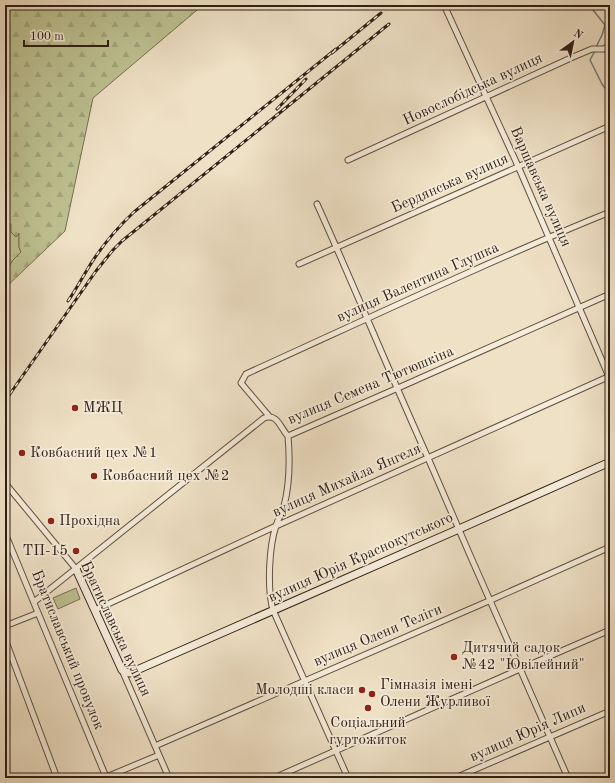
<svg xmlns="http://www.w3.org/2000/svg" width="615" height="783" font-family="'Old Standard TT',serif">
	<defs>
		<pattern id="grass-tufts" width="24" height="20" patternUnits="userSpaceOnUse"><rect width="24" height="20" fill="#bec292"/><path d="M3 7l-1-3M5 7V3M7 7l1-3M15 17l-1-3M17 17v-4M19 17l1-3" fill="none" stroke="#a4a67d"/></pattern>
		<pattern id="forest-firs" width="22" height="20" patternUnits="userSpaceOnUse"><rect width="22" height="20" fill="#bec292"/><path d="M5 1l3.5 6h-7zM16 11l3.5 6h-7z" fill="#a4a67d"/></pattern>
	</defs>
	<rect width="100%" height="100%" fill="#efe1c6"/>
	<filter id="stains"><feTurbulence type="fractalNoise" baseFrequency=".005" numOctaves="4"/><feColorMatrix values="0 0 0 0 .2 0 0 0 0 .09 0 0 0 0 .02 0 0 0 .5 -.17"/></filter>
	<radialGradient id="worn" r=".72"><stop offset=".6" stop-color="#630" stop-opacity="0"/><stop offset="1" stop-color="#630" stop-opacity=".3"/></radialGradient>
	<path fill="url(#grass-tufts)" stroke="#777054" d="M 11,224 L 19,232 L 19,247 L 21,252 L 13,260 L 8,268 L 5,266 L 5,225 Z"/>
	<path fill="url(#forest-firs)" stroke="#777054" d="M 5,5 L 203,5 L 93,98 L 65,231 L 5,288 L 5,266 L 8,268 L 13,260 L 21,252 L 19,247 L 19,233 L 16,237 L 11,232 L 11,224 L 5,225 Z"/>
	<path fill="#bec292" stroke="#777054" d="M 76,588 L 80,599 L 58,609 L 53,598 Z"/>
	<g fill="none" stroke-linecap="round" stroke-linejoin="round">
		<path stroke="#717d79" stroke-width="1.5" d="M 589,5 L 605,25 L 602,35 L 596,47
			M 595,51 L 590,60 L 602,84 L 610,95"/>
		<g stroke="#605041" stroke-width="7">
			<path id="street" d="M 444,5 L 518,166 L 610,379
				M 348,160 L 573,57 L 592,49 L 604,49 L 610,45
				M 317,204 C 355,288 390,374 428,458 C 474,565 521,672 568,778
				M 299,264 L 610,126
				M 269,416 L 241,383 L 246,374 C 367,319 487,262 610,212
				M 288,436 C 290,459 290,483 284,506 C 282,512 278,519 276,526 C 269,546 267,589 273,610 L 348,778
				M 288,436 L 398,388 L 610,294
				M 5,483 L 76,569
				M 5,533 L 106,777
				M 34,602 L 264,418 C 278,413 280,428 288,436
				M 95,610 L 276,526 L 610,376
				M 5,626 L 38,613
				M 5,639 L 57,778
				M 122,670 L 169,778
				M 155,746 L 491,600 L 610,547
				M 104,778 L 159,755
				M 274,778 L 520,669 L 610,630
				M 455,778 L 610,711"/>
		</g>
		<g stroke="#301f15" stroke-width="9">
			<path id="secondary" d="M 76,569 L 122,670 L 126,672 L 130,673 L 459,529 L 610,462"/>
		</g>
		<use href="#street" stroke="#f5ecda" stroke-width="5"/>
		<use href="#secondary" stroke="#f5ecda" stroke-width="7"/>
		<g stroke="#301f15" stroke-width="3">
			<path id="rail" d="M 332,53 L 381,13
				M 277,109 L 306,79
				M 68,301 C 75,291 81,280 87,270 C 100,248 116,229 134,212 L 336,49
				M 5,401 L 96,271 L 113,250 L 122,241 L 389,24"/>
		</g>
		<use href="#rail" stroke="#f5ecda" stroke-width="1.5" stroke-dasharray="4.5" stroke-linecap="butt"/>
	</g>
	<g fill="#8f2418" stroke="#f5ecda" stroke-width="1.5">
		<circle cx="75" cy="408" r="4"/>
		<circle cx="22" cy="453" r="4"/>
		<circle cx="94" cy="476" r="4"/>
		<circle cx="51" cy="521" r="4"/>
		<circle cx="76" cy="551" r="4"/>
		<circle cx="454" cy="657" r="4"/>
		<circle cx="362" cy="690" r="4"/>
		<circle cx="372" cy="694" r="4"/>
		<circle cx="368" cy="708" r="4"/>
	</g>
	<g text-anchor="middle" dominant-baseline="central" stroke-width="3.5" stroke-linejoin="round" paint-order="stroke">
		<g font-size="15" fill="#301f15" stroke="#f5ecda">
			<text transform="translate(473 90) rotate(-25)">Новослобідська вулиця</text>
			<text transform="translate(450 184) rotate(-24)">Бердянська вулиця</text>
			<text transform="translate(540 187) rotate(66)">Варшавська вулиця</text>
			<text transform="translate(418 283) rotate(-24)">вулиця Валентина Глушка</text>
			<text transform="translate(371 386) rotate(-23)">вулиця Семена Тютюшкіна</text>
			<text transform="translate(347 481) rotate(-24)">вулиця Михайла Янгеля</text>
			<text transform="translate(361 558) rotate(-24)">вулиця Юрія Краснокутського</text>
			<text transform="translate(115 629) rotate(65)">Братиславська вулиця</text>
			<text transform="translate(378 636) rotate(-23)">вулиця Олени Теліги</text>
			<text transform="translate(67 650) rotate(68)">Братиславський провулок</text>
			<text transform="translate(528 733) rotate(-24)">вулиця Юрія Липи</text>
		</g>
		<g font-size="15" fill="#301f15" stroke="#f5ecda" text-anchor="start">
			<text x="83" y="408">МЖЦ</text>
			<text x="30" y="453">Ковбасний цех №1</text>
			<text x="102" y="476">Ковбасний цех №2</text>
			<text x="59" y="521">Прохідна</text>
			<text x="68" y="551" text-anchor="end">ТП-15</text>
			<text x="462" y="648">Дитячий садок<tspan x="462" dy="17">№42 "Ювілейний"</tspan></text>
			<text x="380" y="685">Гімназія імені<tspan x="380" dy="17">Олени Журливої</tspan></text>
			<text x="354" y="690" text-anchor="end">Молодші класи</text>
			<text x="368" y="723" text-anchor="middle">Соціальний<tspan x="368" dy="17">гуртожиток</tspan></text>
		</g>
	</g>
	<rect width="615" height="783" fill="none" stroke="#efe1c6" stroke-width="20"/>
	<rect x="6" y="6" width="603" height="771" fill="none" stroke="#301f15" stroke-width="2"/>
	<rect x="10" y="10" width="595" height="763" fill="none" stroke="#301f15"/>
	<g transform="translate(573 42) rotate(33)" stroke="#f5ecda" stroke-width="3" paint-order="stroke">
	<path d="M0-3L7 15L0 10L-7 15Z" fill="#301f15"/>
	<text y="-6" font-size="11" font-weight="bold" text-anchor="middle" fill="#301f15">N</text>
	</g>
	<path d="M24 40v6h84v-6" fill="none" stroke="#301f15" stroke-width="2"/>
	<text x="30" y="40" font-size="12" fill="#301f15" stroke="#f5ecda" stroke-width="3" paint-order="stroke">100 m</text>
	<rect width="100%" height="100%" filter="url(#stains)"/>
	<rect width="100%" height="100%" fill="url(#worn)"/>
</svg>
